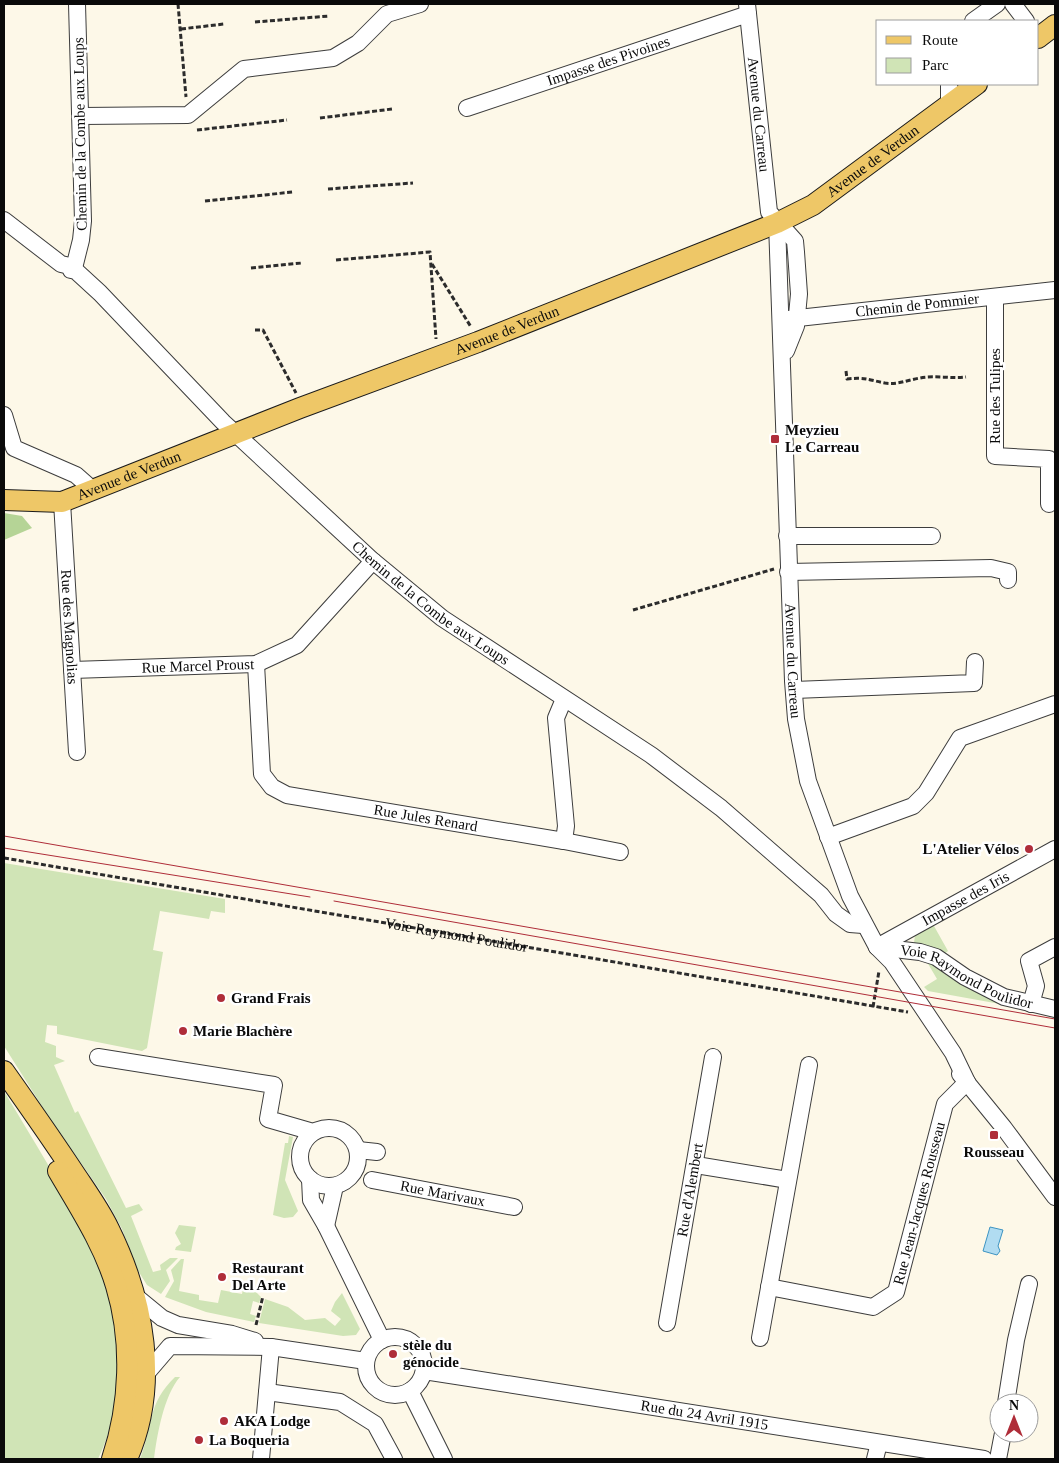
<svg xmlns="http://www.w3.org/2000/svg" width="1059" height="1463" font-family="'Times New Roman',serif">
	<rect width="100%" height="100%" fill="#fdf8e8"/>
	<path fill="#d0e4b6" d="M 4,863 L 225,899 L 225,913 L 211,911 L 209,919 L 160,911 L 153,950 L 163,952 L 147,1048 L 142,1051 L 57,1034 L 57,1026 L 47,1025 L 45,1042 L 56,1046 L 56,1057 L 65,1061 L 54,1065 L 75,1113 L 78,1111 L 126,1208 L 139,1204 L 143,1210 L 131,1216 L 153,1272 L 161,1270 L 160,1265 L 170,1258 L 178,1258 L 166,1270 L 170,1281 L 161,1294 L 147,1285 L 137,1269 L 122,1229 L 106,1199 L 45,1111 L 4,1046 Z
		M 931,926 L 934,926 L 948,951 L 943,955 L 914,943 L 915,935 Z
		M 924,957 L 1038,1011 L 928,991 L 924,987 L 937,979 Z
		M 4,1091 C 69,1202 161,1326 98,1459 L 4,1459 Z
		M 289,1136 L 293,1137 L 285,1180 L 298,1211 L 293,1217 L 284,1218 L 273,1215 L 285,1143 L 288,1143 Z
		M 179,1225 L 196,1227 L 191,1252 L 175,1250 L 176,1247 L 181,1244 L 175,1233 Z
		M 181,1259 L 184,1259 L 179,1291 L 199,1295 L 199,1300 L 218,1303 L 221,1290 L 242,1294 L 243,1289 L 254,1290 L 261,1297 L 259,1303 L 253,1301 L 250,1314 L 256,1316 L 254,1322 L 206,1312 L 165,1297 L 174,1281 L 171,1270 Z
		M 342,1293 L 360,1329 L 356,1335 L 343,1336 L 259,1323 L 265,1299 L 288,1307 L 305,1320 L 325,1318 L 335,1326 L 341,1319 L 331,1311 L 335,1302 Z
		M 175,1377 L 180,1377 C 164,1395 157,1435 154,1459 L 140,1459 C 153,1426 147,1404 175,1377 Z"/>
	<path fill="#b5d496" d="M 4,513 L 22,516 L 32,528 L 4,540 Z"/>
	<path fill="#b1dcf1" stroke="#3d94c2" d="M 990,1227 L 1003,1230 L 998,1246 L 1000,1251 L 997,1255 L 983,1251 Z"/>
	<g fill="none" stroke-linecap="round" stroke-linejoin="round">
		<g stroke="#3d3d3d" stroke-width="18">
			<g id="minor">
				<path id="s2" d="M 747,4 L 769,212 L 795,241 L 796,252 L 799,294 L 796,326 L 786,351"/>
				<path d="M 1013,4 L 1026,21"/>
				<path d="M 973,21 L 997,4"/>
				<path d="M 949,105 L 949,84"/>
				<path id="s3" d="M 467,108 L 748,14"/>
				<path d="M 82,116 L 188,115 L 244,69 L 333,58 L 358,43 L 387,14 L 420,4"/>
				<path d="M 4,220 L 61,264 L 70,266"/>
				<path id="s4" d="M 777,223 L 793,681 L 796,719 L 808,781 L 850,896 L 877,947 L 892,962 L 953,1053 L 967,1082"/>
				<path d="M 75,264 L 81,240 L 83,221 L 77,4"/>
				<path id="s5" d="M 70,266 L 71,270 L 76,271 L 100,293 L 223,422 L 373,561 L 442,618 L 651,755 L 721,808 L 821,895 L 836,914 L 850,924 L 863,925"/>
				<path d="M 995,297 L 995,456 L 1049,459 L 1049,504"/>
				<path id="s6" d="M 789,319 L 1055,290"/>
				<path d="M 4,415 L 14,448 L 76,475 L 93,490"/>
				<path id="s7" d="M 62,502 L 77,752"/>
				<path d="M 787,536 L 932,536"/>
				<path d="M 788,572 L 991,568 L 1008,572 L 1008,580"/>
				<path id="s8" d="M 256,664 L 262,774 L 272,787 L 287,795 L 564,841 L 566,826 L 556,718 L 564,699"/>
				<path id="s9" d="M 72,670 L 256,664 L 297,645 L 373,561"/>
				<path d="M 794,690 L 974,683 L 975,662"/>
				<path d="M 828,837 L 913,806 L 926,793 L 960,738 L 1055,704"/>
				<path d="M 564,841 L 620,852"/>
				<path id="s10" d="M 877,947 L 1055,849"/>
				<path id="s11" d="M 877,947 L 920,952 L 936,957 L 965,977 L 1004,997 L 1055,1009"/>
				<path d="M 1031,1004 L 1036,986 L 1029,961 L 1055,947"/>
				<path d="M 98,1057 L 274,1085 L 268,1119 L 313,1132"/>
				<path d="M 960,1074 L 1004,1128 L 1055,1197"/>
				<circle cx="329" cy="1157" r="29"/>
				<path d="M 358,1150 L 377,1152"/>
				<path d="M 696,1165 L 788,1180"/>
				<path d="M 310,1179 L 311,1200 L 326,1226 L 382,1340"/>
				<path id="s12" d="M 372,1180 L 514,1207"/>
				<path d="M 326,1226 L 335,1186"/>
				<path id="s13" d="M 769,1287 L 873,1307 L 896,1292 L 945,1104 L 967,1082"/>
				<path d="M 134,1295 L 162,1318 L 178,1325 L 232,1334 L 255,1341"/>
				<path id="s14" d="M 667,1323 L 713,1057"/>
				<circle cx="395" cy="1366" r="29"/>
				<path d="M 760,1338 L 809,1065"/>
				<path id="s15" d="M 424,1371 L 984,1459"/>
				<path d="M 146,1374 L 170,1346 L 271,1347 L 366,1361"/>
				<path d="M 410,1391 L 444,1459"/>
				<path d="M 267,1392 L 340,1402 L 375,1424 L 394,1459"/>
				<path d="M 1006,1403 L 1016,1340 L 1029,1284"/>
				<path d="M 261,1459 L 271,1347"/>
				<path d="M 875,1459 L 879,1443"/>
				<path d="M 998,1459 L 1003,1433"/>
			</g>
		</g>
		<g stroke="#1b1b1b" stroke-width="22">
			<g id="major">
				<path d="M 1038,38 L 1055,25"/>
				<path id="s16" d="M 4,500 L 62,502 L 300,408 L 478,342 L 777,223 L 813,205 L 977,84"/>
				<path d="M 4,1071 C 28,1105 52,1139 75,1174 C 87,1192 100,1210 109,1229 C 144,1300 160,1385 127,1459"/>
				<path d="M 58,1171 C 79,1207 104,1245 116,1286 C 133,1342 130,1405 112,1459"/>
			</g>
		</g>
		<g stroke="#2c2c2c" stroke-width="3" stroke-dasharray="5 2.5" stroke-linecap="butt">
			<path d="M 178,4 L 186,97"/>
			<path d="M 255,22 L 329,16"/>
			<path d="M 181,29 L 224,24"/>
			<path d="M 320,118 L 392,109"/>
			<path d="M 197,130 L 287,120"/>
			<path d="M 328,189 L 413,183"/>
			<path d="M 205,201 L 293,192"/>
			<path d="M 336,260 L 430,252 L 436,339"/>
			<path d="M 432,264 L 471,327"/>
			<path d="M 251,268 L 302,263"/>
			<path d="M 255,330 L 263,330 L 296,393"/>
			<path d="M 846,371 L 847,379 C 865,377 869,380 885,383 C 897,385 908,380 920,378 C 935,375 951,379 966,377"/>
			<path d="M 633,610 L 774,569"/>
			<path id="s1" d="M 4,858 L 908,1012"/>
			<path d="M 873,1007 L 879,971"/>
			<path d="M 256,1325 L 263,1296"/>
		</g>
		<use href="#minor" stroke="#fff" stroke-width="16"/>
		<use href="#major" stroke="#eec767" stroke-width="20"/>
		<path stroke="#af2d39" stroke-width="1" d="M 4,836 L 1055,1019
			M 4,848 L 310,897
			M 334,901 L 1055,1028"/>
	</g>
	<g fill="#af2d39" stroke="#fff" stroke-width="2">
		<rect x="770" y="434" width="10" height="10" rx="2.5"/>
		<circle cx="1029" cy="849" r="5"/>
		<circle cx="221" cy="998" r="5"/>
		<circle cx="183" cy="1031" r="5"/>
		<rect x="989" y="1130" width="10" height="10" rx="2.5"/>
		<circle cx="222" cy="1277" r="5"/>
		<circle cx="393" cy="1354" r="5"/>
		<circle cx="224" cy="1421" r="5"/>
		<circle cx="199" cy="1440" r="5"/>
	</g>
	<g text-anchor="middle" dominant-baseline="central" stroke-width="5" stroke-linejoin="round" paint-order="stroke">
		<g font-size="15" fill="#0a0a0a" stroke="#fff">
			<text stroke="none"><textPath href="#s3" startOffset="149">Impasse des Pivoines</textPath></text>
			<text stroke="none"><textPath href="#s2" startOffset="111">Avenue du Carreau</textPath></text>
			<text transform="translate(80 134) rotate(-91)">Chemin de la Combe aux Loups</text>
			<text stroke="none"><textPath href="#s16" startOffset="940">Avenue de Verdun</textPath></text>
			<text stroke="none"><textPath href="#s6" startOffset="129">Chemin de Pommier</textPath></text>
			<text stroke="none"><textPath href="#s16" startOffset="535">Avenue de Verdun</textPath></text>
			<text transform="translate(995 396) rotate(-90)">Rue des Tulipes</text>
			<text stroke="none"><textPath href="#s16" startOffset="130">Avenue de Verdun</textPath></text>
			<text stroke="none"><textPath href="#s5" startOffset="496">Chemin de la Combe aux Loups</textPath></text>
			<text stroke="none"><textPath href="#s7" startOffset="125">Rue des Magnolias</textPath></text>
			<text stroke="none"><textPath href="#s4" startOffset="438">Avenue du Carreau</textPath></text>
			<text stroke="none"><textPath href="#s9" startOffset="126">Rue Marcel Proust</textPath></text>
			<text stroke="none"><textPath href="#s8" startOffset="284">Rue Jules Renard</textPath></text>
			<text stroke="none"><textPath href="#s10" startOffset="101">Impasse des Iris</textPath></text>
			<text stroke="none"><textPath href="#s1" startOffset="459">Voie Raymond Poulidor</textPath></text>
			<text stroke="none"><textPath href="#s11" startOffset="96">Voie Raymond Poulidor</textPath></text>
			<text stroke="none"><textPath href="#s14" startOffset="135">Rue d'Alembert</textPath></text>
			<text stroke="none"><textPath href="#s12" startOffset="72">Rue Marivaux</textPath></text>
			<text stroke="none"><textPath href="#s13" startOffset="225">Rue Jean-Jacques Rousseau</textPath></text>
			<text stroke="none"><textPath href="#s15" startOffset="284">Rue du 24 Avril 1915</textPath></text>
		</g>
		<g font-size="15" font-weight="bold" fill="#0a0a0a" stroke="#fff" text-anchor="start">
			<text x="785" y="430">Meyzieu<tspan x="785" dy="17">Le Carreau</tspan></text>
			<text x="1019" y="849" text-anchor="end">L'Atelier Vélos</text>
			<text x="231" y="998">Grand Frais</text>
			<text x="193" y="1031">Marie Blachère</text>
			<text x="994" y="1152" text-anchor="middle">Rousseau</text>
			<text x="232" y="1268">Restaurant<tspan x="232" dy="17">Del Arte</tspan></text>
			<text x="403" y="1345">stèle du<tspan x="403" dy="17">génocide</tspan></text>
			<text x="234" y="1421">AKA Lodge</text>
			<text x="209" y="1440">La Boqueria</text>
		</g>
	</g>
	<rect width="1059" height="1463" fill="none" stroke="#0a0a0a" stroke-width="10"/>
	<rect x="876" y="20" width="162" height="65" fill="#ffffff" stroke="#9d9d9d"/>
	<rect x="886" y="36" width="25" height="8" fill="#eec767" stroke="#9d9d9d"/>
	<text x="922" y="45" font-size="15" fill="#0a0a0a">Route</text>
	<rect x="886" y="58" width="25" height="15" fill="#d0e4b6" stroke="#9d9d9d"/>
	<text x="922" y="70" font-size="15" fill="#0a0a0a">Parc</text>
	<g transform="translate(1014 1418)"><circle r="24" fill="#ffffff" stroke="#9d9d9d"/>
	<path d="M0-4L9 19L0 12L-9 19Z" fill="#af2d39"/>
	<text y="-8" font-size="14" font-weight="bold" text-anchor="middle" fill="#0a0a0a">N</text>
	</g>
</svg>
